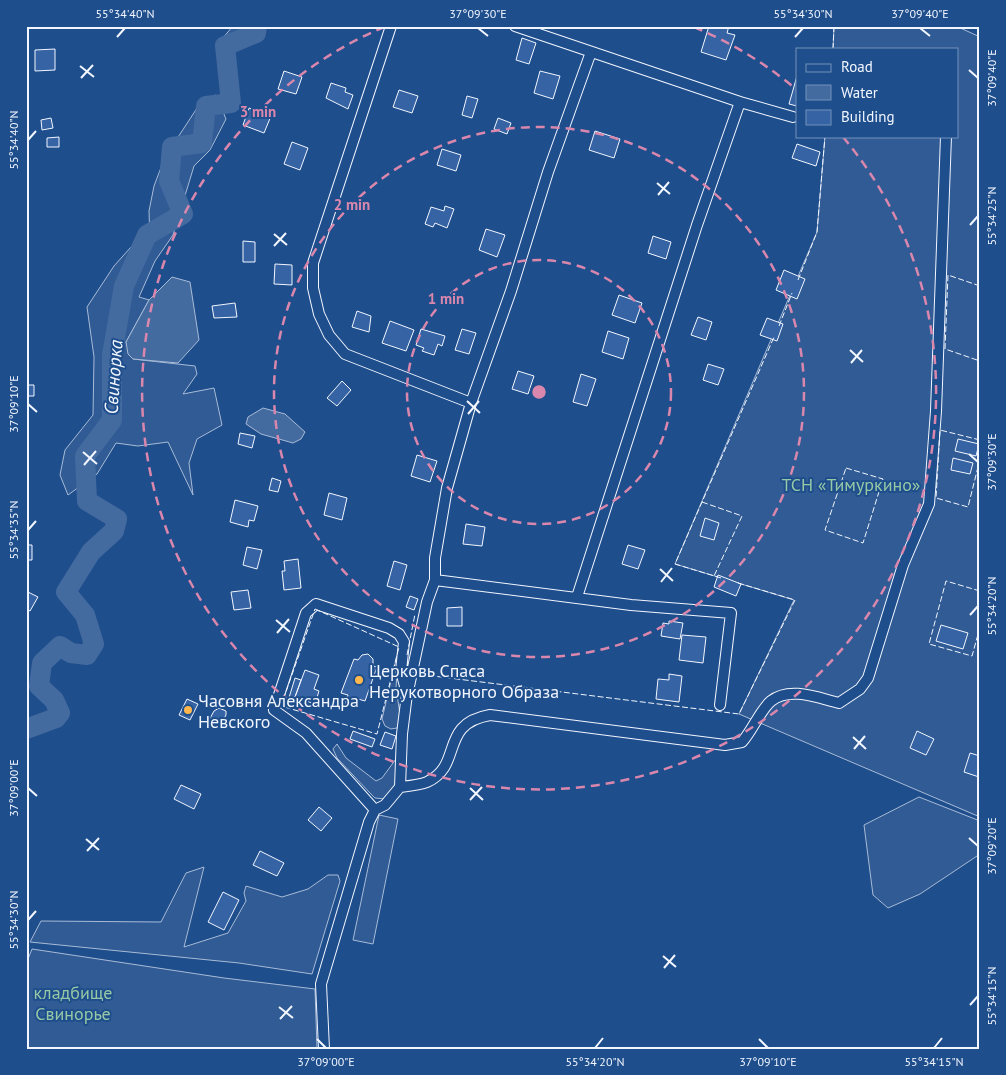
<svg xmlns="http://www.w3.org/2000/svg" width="1006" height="1075" font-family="'PT Sans',sans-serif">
	<rect width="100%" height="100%" fill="#1f4e8c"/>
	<path fill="#305b95" stroke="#a8bbd7" d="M 233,26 L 260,26 L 234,53 L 222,39 Z
		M 834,26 L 956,26 L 980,37 L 980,817 L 739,714 L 794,600 L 675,564 L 817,232 L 825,136 L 957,136 L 957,49 L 833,49 Z
		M 216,95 L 226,119 L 210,150 L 194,166 L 173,235 L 155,261 L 139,297 L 149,300 L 126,342 L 133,359 L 195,366 L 197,374 L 183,394 L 214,388 L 222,425 L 197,439 L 189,463 L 193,495 L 168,442 L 138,446 L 116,443 L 97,474 L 68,495 L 60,475 L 65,450 L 93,415 L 94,357 L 87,307 L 114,266 L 131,247 L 150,241 L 149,211 L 154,186 L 165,157 L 201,102 Z
		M 399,647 L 396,688 L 401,721 L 397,728 L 391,729 L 385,726 L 382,719 Z
		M 337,744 L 346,758 L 376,781 L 382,778 L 396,759 L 401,757 L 394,789 L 385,799 L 375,798 L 370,793 L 337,758 L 333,749 Z
		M 919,797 L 980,821 L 980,854 L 920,894 L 888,908 L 873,895 L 864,825 Z
		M 379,815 L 398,819 L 373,944 L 353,940 Z
		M 204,867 L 184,947 L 228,933 L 246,901 L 244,893 L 246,886 L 282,897 L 308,889 L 328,875 L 338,875 L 340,881 L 312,974 L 239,963 L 30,942 L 41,921 L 161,922 L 186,873 Z
		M 32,949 L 224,978 L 315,989 L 317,1049 L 26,1049 L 26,964 Z"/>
	<path fill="#446ba0" stroke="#a8bbd7" d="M 172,277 L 190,282 L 199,340 L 178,363 L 133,359 L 128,354 L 126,342 L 149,300 Z
		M 263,408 L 285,414 L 305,432 L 301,439 L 293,443 L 261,434 L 246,424 L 248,417 Z"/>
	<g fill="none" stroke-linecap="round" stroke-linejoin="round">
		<path stroke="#446ba0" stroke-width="20" d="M 26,729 L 56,718 L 60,713 L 54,700 L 39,686 L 42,663 L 60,646 L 71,653 L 87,655 L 94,644 L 85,615 L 66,592 L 91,552 L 114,531 L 117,519 L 87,501 L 85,456 L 112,420 L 112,355 L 124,286 L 147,235 L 183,214 L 169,181 L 172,147 L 202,143 L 206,106 L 231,103 L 225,46 L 256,33 L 257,26"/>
	</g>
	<path fill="#3563a3" stroke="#f2f6ff" d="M 709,26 L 729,26 L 727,33 L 735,35 L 726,60 L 701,52 Z
		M 522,38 L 536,43 L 529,64 L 516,60 Z
		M 55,49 L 55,70 L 35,71 L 35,50 Z
		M 284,71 L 302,77 L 296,94 L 278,89 Z
		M 540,71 L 560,76 L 553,99 L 534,93 Z
		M 797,76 L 797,106 L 789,104 Z
		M 331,83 L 346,88 L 345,92 L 353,95 L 348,109 L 326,98 Z
		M 399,90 L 418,96 L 412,113 L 393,107 Z
		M 467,96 L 478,99 L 472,118 L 462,115 Z
		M 249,108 L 271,116 L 264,133 L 243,125 Z
		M 51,118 L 53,128 L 42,130 L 41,120 Z
		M 498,118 L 511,123 L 507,134 L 494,129 Z
		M 595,131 L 620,139 L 614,158 L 589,150 Z
		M 59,137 L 59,147 L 47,147 L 47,138 Z
		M 292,142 L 308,148 L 300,170 L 284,164 Z
		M 797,144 L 820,152 L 816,166 L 792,158 Z
		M 442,149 L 461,155 L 456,171 L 437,165 Z
		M 445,206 L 454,209 L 447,228 L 435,223 L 433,227 L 425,224 L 431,207 L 444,211 Z
		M 486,229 L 505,235 L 497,257 L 479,250 Z
		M 653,236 L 671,242 L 666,259 L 648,253 Z
		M 243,241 L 255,242 L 255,262 L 243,262 Z
		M 275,264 L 292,265 L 292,285 L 274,284 Z
		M 784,270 L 805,279 L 797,299 L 776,290 Z
		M 619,295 L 642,303 L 635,323 L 612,315 Z
		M 235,303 L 237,317 L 214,318 L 212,306 Z
		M 357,311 L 371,316 L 369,332 L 352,327 Z
		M 698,317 L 712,322 L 706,340 L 691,335 Z
		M 767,318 L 783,324 L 777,341 L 760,335 Z
		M 390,321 L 414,330 L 406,351 L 382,343 Z
		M 421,329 L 445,336 L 442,346 L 438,344 L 434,355 L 422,351 L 424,348 L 416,345 Z
		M 462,329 L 476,333 L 469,354 L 455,350 Z
		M 608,331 L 629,338 L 623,359 L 602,352 Z
		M 708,364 L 724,369 L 718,385 L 703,380 Z
		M 518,371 L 534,376 L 528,394 L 512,389 Z
		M 581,374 L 596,379 L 587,406 L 573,402 Z
		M 342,381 L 351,390 L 337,406 L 327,398 Z
		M 26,385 L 34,385 L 34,396 L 26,396 Z
		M 240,433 L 255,436 L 252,448 L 238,444 Z
		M 958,439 L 979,444 L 976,456 L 955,451 Z
		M 417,455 L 437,461 L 430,482 L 411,476 Z
		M 953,458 L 973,463 L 970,474 L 951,470 Z
		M 272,478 L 281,481 L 278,492 L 269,490 Z
		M 329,493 L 347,498 L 342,520 L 324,515 Z
		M 235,500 L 258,506 L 254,521 L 249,520 L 248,527 L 230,522 Z
		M 705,518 L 719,523 L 714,540 L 700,536 Z
		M 466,524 L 485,527 L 482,546 L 463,544 Z
		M 26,545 L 32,545 L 32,560 L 26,560 Z
		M 628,545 L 645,550 L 638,569 L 622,564 Z
		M 247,547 L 262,550 L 257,569 L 243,565 Z
		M 298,559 L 301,588 L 284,590 L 282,571 L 285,571 L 284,561 Z
		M 394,561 L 407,565 L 400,590 L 387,586 Z
		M 718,575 L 741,584 L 736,596 L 714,587 Z
		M 248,590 L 251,608 L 234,610 L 231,592 Z
		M 26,591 L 38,597 L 30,611 L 26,609 Z
		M 410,596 L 418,599 L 414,610 L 406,607 Z
		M 462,607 L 462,626 L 447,626 L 447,608 Z
		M 669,621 L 683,623 L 680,639 L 661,636 L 663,623 L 669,624 Z
		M 941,625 L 968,633 L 963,649 L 936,641 Z
		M 682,635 L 706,637 L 703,663 L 679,660 Z
		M 368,654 L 373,659 L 373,666 L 377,667 L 365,701 L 358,699 L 356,706 L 345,703 L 348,695 L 341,693 L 354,659 L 358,660 L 362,655 Z
		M 305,670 L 319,675 L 314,689 L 319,691 L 315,704 L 295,697 Z
		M 669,674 L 682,676 L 679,702 L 656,699 L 658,679 L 669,680 Z
		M 295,678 L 301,680 L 295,697 L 302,699 L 300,705 L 288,701 Z
		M 187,699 L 198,704 L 190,720 L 179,715 Z
		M 219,708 L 226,711 L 226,715 L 219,728 L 208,722 L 214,711 Z
		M 353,731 L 375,739 L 372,747 L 350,739 Z
		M 917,731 L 934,739 L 926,755 L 910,748 Z
		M 385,732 L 396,736 L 392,749 L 380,745 Z
		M 970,753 L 980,756 L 979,777 L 964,772 Z
		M 181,785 L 201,794 L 194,809 L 174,799 Z
		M 319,807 L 332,818 L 321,831 L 308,820 Z
		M 260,851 L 284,863 L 277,876 L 253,865 Z
		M 223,892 L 239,900 L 224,930 L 208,922 Z"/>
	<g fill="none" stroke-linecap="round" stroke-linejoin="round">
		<g stroke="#f2f6ff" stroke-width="12">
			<path id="minor" d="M 391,26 L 313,263 L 313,288 L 319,314 L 329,335 L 345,354 L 471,403
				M 515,26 L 740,102 L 793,117
				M 435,580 L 631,605 L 731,613 L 720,705
				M 577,597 L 697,225 L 740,102
				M 408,691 L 427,602 L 435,580 L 435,558 L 447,488 L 471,403 L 511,291 L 548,172 L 591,52
				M 400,787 C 409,786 420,785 427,782 C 464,765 438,724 490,715 L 725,745 L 742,742 C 752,731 761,709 771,701 C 790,686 818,698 839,703 L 860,689 L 868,678 L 903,565 L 929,504 L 936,411 L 946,136
				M 324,1049 L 321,984 L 369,822 L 375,810 L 385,805 L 400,787 L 402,734 L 407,694 L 401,671 L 404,642 L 399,634 L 389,628 L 316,604 L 306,613 L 274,710 L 306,733 L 375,810"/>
		</g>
		<use href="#minor" stroke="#1f4e8c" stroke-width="10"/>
		<path stroke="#f2f6ff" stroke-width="1" stroke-dasharray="6 2.5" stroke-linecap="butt" d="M 833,49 L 834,26
			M 798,280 L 817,232 L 825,136
			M 980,286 L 948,275 L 945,349 L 980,361
			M 779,326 L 792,293
			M 980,440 L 940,430 L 936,498 L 968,507 L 980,459
			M 846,468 L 883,479 L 863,543 L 825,530 Z
			M 702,502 L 742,516 L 714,576
			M 721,578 L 675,564 L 774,337
			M 980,591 L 946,581 L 929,644 L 972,656 L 980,627
			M 315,609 L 399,647 L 377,734 L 281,706 Z
			M 407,655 L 415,614
			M 404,670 L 425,675 L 739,714 L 795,600 L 738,583"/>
	</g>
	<path fill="none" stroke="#f2f6ff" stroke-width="2" d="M 478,28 L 488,36M 920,28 L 930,36M 117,37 L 125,28M 795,37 L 803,28M 80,66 L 94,77M 969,70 L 978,78M 81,78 L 93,65M 28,140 L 36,131M 657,183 L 670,194M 658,195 L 669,182M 970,225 L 978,216M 274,234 L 287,245M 274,246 L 286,233M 850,350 L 863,362M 851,363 L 862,350M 467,401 L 480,413M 28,404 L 37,412M 468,414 L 479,401M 83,452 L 97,464M 969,454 L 978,462M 84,465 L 96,451M 28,530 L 36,521M 660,569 L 673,581M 661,582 L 672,568M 970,615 L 978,606M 276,620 L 290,632M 277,633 L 289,619M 853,737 L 866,749M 854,749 L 865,736M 28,788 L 37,796M 470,788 L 483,800M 470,800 L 482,787M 969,838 L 978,846M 86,839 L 99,850M 87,851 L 99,838M 28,920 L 36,911M 663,956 L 676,967M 664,968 L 675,955M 970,1005 L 978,996M 279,1007 L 293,1018M 280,1019 L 292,1006M 317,1039 L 326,1048M 759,1039 L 768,1048M 595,1048 L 603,1038M 934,1048 L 942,1038"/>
	<g fill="none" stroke="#da87ad" stroke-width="2.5" stroke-dasharray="9 6">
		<circle cx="539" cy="392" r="132"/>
		<circle cx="539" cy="392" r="265"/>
		<path d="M694 27A397 397 0 0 1 797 90M843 137A397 397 0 1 1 384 27"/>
	</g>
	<g fill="#ffb74d" stroke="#1f4e8c" stroke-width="2">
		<circle cx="359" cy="680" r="5"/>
		<circle cx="188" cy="710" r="5"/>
	</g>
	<g text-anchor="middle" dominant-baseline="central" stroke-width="4" stroke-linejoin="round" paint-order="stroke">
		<g font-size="18" fill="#97c8a6" stroke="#1f4e8c">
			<text x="851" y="484">ТСН «Тимуркино»</text>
			<text x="73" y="992">кладбище<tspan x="73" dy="21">Свинорье</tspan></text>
		</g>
		<g font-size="18" fill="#f2f6ff" stroke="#1f4e8c" text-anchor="start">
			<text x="369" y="670">Церковь Спаса<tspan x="369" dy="21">Нерукотворного Образа</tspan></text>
			<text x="198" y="700">Часовня Александра<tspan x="198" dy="21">Невского</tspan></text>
		</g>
		<g font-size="19" font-style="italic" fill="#f2f6ff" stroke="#1f4e8c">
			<text transform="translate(113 377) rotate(-86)">Свинорка</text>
		</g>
	</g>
	<circle cx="539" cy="392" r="8" fill="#da87ad" stroke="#1f4e8c" stroke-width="2.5"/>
	<g font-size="15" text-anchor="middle" font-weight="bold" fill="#da87ad" stroke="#1f4e8c" stroke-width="4" stroke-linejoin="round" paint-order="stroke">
		<text x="258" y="117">3 min</text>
		<text x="352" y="210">2 min</text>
		<text x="446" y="304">1 min</text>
	</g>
	<rect width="1006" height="1075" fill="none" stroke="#1f4e8c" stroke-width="55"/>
	<rect x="796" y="48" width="162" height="90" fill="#1f4e8c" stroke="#7391ba"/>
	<rect x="806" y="64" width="25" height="8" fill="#1f4e8c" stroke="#7391ba"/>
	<text x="841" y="72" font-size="15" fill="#f2f6ff">Road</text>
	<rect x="806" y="85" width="25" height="15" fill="#446ba0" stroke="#7391ba"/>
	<text x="841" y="98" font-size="15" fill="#f2f6ff">Water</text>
	<rect x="806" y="110" width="25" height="15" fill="#3563a3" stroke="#7391ba"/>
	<text x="841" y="122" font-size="15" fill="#f2f6ff">Building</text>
	<rect x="28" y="28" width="950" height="1020" fill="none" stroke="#f2f6ff" stroke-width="2"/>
	<g font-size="12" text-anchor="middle" fill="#f2f6ff">
		<text x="125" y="18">55°34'40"N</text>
		<text x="478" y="18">37°09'30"E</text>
		<text x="803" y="18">55°34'30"N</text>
		<text x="920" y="18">37°09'40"E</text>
		<text transform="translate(992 78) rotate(-90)" y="4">37°09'40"E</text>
		<text transform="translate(14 140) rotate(-90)" y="4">55°34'40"N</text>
		<text transform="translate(992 216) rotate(-90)" y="4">55°34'25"N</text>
		<text transform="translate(14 404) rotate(-90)" y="4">37°09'10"E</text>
		<text transform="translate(992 462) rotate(-90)" y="4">37°09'30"E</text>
		<text transform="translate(14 530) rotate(-90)" y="4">55°34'35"N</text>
		<text transform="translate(992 606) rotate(-90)" y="4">55°34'20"N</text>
		<text transform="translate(14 788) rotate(-90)" y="4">37°09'00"E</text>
		<text transform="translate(992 846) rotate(-90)" y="4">37°09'20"E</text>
		<text transform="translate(14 920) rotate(-90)" y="4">55°34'30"N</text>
		<text transform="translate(992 996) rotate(-90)" y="4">55°34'15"N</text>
		<text x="326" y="1066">37°09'00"E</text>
		<text x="595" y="1066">55°34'20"N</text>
		<text x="768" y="1066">37°09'10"E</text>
		<text x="934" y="1066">55°34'15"N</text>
	</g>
</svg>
